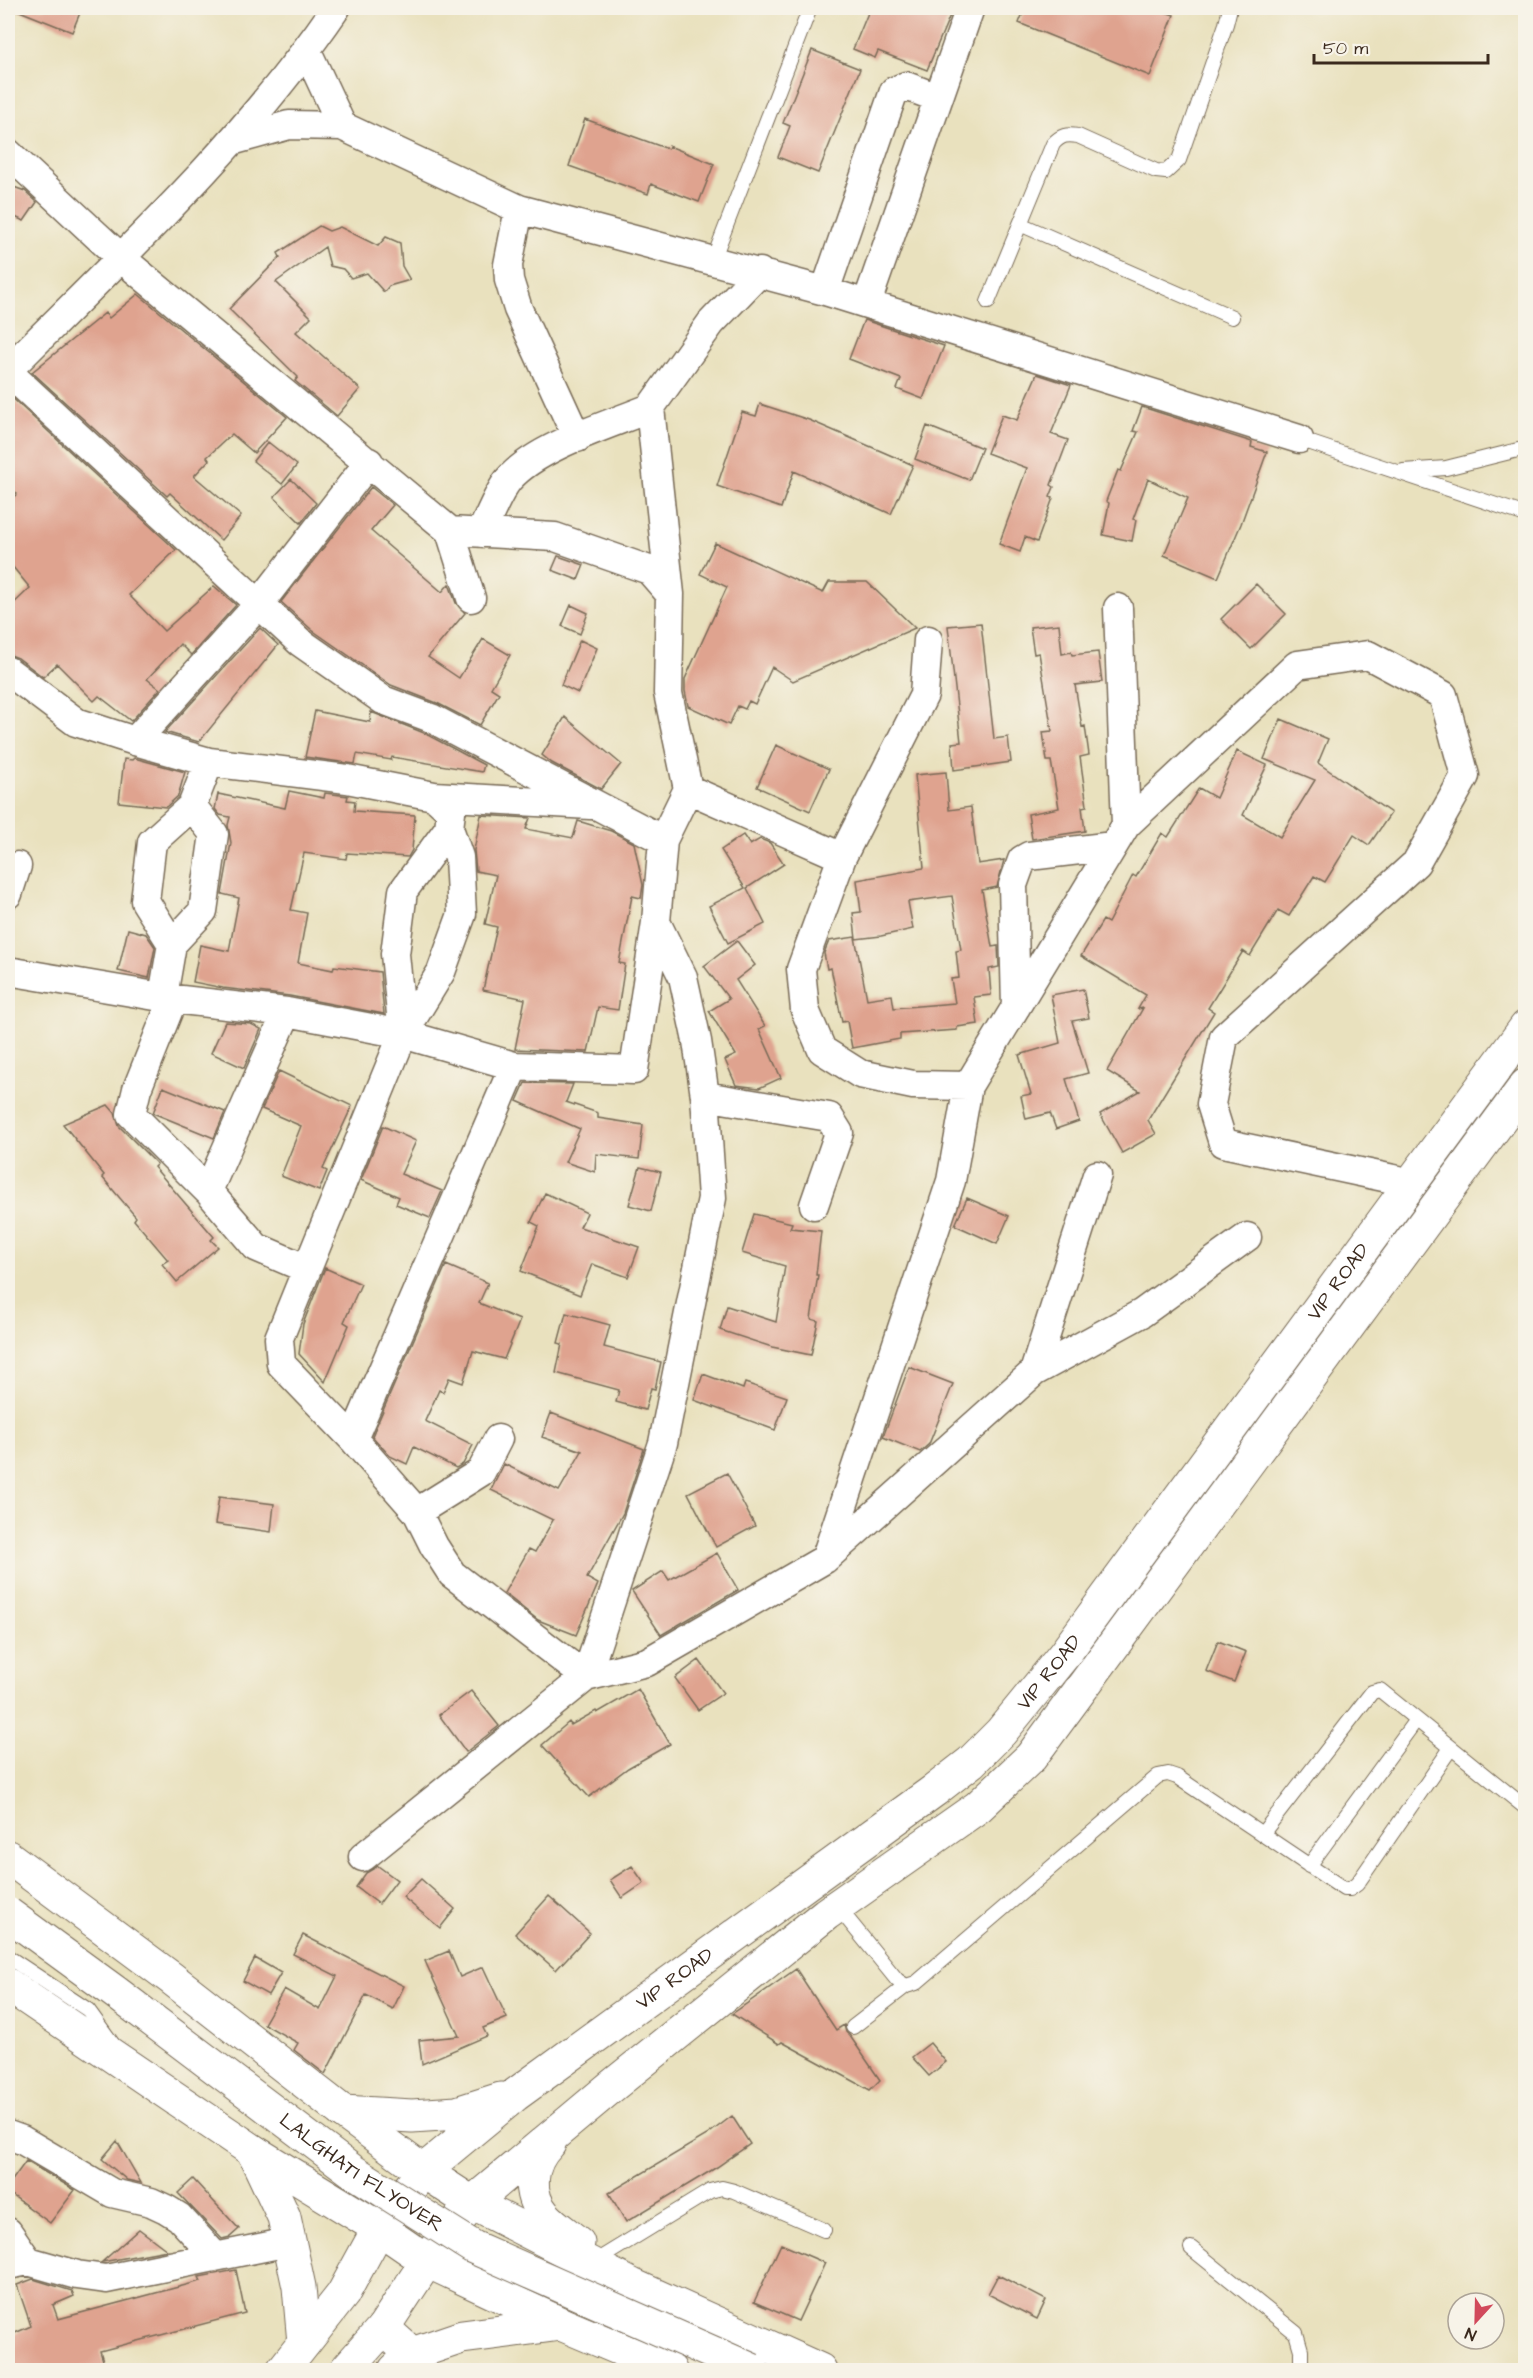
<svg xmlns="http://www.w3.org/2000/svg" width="1533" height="2378" font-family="'Architects Daughter',sans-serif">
	<rect width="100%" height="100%" fill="#f7f3e8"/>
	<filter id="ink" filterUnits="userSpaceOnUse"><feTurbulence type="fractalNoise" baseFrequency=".0167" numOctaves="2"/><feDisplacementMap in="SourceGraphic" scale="12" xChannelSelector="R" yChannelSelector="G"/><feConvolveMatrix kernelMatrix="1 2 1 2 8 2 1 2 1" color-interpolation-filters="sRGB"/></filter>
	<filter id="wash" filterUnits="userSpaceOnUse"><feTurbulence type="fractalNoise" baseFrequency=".008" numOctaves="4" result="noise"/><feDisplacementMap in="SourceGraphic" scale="24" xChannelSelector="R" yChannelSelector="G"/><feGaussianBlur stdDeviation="1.35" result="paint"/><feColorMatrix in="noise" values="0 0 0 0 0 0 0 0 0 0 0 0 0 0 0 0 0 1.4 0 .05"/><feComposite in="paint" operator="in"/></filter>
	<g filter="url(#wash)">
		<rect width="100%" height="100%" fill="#e9e1be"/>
		<g id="blocks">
			<path fill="#dfa38f" d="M 12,8 L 82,8 L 72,32 Z
				M 870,8 L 953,8 L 927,70 L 878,51 L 875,58 L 853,49 Z
				M 1025,8 L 1154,8 L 1174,15 L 1150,76 L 1019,23 Z
				M 812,50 L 860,69 L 818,173 L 778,157 L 790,126 L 783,123 Z
				M 585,119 L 668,149 L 669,146 L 714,164 L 699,202 L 651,184 L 648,194 L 569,166 Z
				M 8,185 L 25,191 L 37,202 L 24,221 L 8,214 Z
				M 319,226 L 329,231 L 340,227 L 378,246 L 386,237 L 400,243 L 402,266 L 410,280 L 389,286 L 384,292 L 367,273 L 351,278 L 343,269 L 330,266 L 325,247 L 276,282 L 311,317 L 296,332 L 360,389 L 337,416 L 295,381 L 298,377 L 229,309 L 280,257 L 278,253 Z
				M 138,294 L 287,417 L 254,453 L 232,434 L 207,457 L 209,460 L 194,476 L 241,516 L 221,540 L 170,493 L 167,496 L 32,372 L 105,313 L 109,318 Z
				M 864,320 L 944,346 L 923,399 L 897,389 L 901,379 L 849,359 Z
				M 1037,374 L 1071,385 L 1051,434 L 1068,440 L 1051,485 L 1054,487 L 1050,497 L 1053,498 L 1037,542 L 1025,537 L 1020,552 L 999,544 L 1027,468 L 987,453 L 1002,415 L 1017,420 Z
				M 8,394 L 176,550 L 129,595 L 164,631 L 214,586 L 236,605 L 191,655 L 180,644 L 147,679 L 160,689 L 131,721 L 99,696 L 94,701 L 57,664 L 43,677 L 18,658 L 8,654 L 8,609 L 30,588 L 8,561 L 8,502 L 17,494 L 8,483 Z
				M 760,404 L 809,420 L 913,465 L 891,514 L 794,471 L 781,508 L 717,486 L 742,412 L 756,416 Z
				M 1142,407 L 1252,442 L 1251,447 L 1267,452 L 1241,524 L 1218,578 L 1164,555 L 1188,498 L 1148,479 L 1133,519 L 1136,520 L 1132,541 L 1103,535 L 1109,503 L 1106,501 L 1118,470 L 1121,471 L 1138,432 L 1133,431 Z
				M 927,426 L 982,448 L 969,480 L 915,459 Z
				M 268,442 L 297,465 L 282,484 L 253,461 Z
				M 291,479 L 316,503 L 301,523 L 274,497 Z
				M 371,487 L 393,505 L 371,531 L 442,592 L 449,584 L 456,603 L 465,613 L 428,657 L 459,678 L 483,639 L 510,655 L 491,688 L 499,693 L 480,725 L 437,703 L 391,685 L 312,630 L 281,602 Z
				M 715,543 L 823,593 L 829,582 L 867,582 L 915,628 L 793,681 L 772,667 L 755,704 L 749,701 L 745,709 L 738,706 L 729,725 L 688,706 L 685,691 L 685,679 L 727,587 L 700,574 Z
				M 558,556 L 584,565 L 578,580 L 552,570 Z
				M 1256,584 L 1286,614 L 1251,649 L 1221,619 Z
				M 571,605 L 588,613 L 580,634 L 562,626 Z
				M 981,623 L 994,739 L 1008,737 L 1011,762 L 954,770 L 952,743 L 961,742 L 948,626 Z
				M 1059,624 L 1062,654 L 1071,652 L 1072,655 L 1098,652 L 1102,682 L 1075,685 L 1082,727 L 1085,726 L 1089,755 L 1080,757 L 1087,806 L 1082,807 L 1085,831 L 1032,839 L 1028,814 L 1059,808 L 1051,761 L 1047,761 L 1043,732 L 1052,731 L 1039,653 L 1034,654 L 1030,627 Z
				M 260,628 L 278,645 L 199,742 L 165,732 Z
				M 580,640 L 597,648 L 578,693 L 561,685 Z
				M 315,711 L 370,722 L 371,712 L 424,733 L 484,765 L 482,772 L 392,757 L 391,760 L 357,754 L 355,764 L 305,757 Z
				M 565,717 L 621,764 L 601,789 L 552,763 L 542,755 Z
				M 1281,719 L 1328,739 L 1318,763 L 1391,813 L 1369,845 L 1354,835 L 1325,882 L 1314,876 L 1289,916 L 1278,910 L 1250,956 L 1243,951 L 1208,1008 L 1214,1012 L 1148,1120 L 1156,1134 L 1122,1153 L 1100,1114 L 1140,1091 L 1107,1071 L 1143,1008 L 1138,1009 L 1146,995 L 1081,956 L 1103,920 L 1108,923 L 1133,875 L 1136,877 L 1162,833 L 1168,837 L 1199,788 L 1216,798 L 1237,751 L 1267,765 L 1243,815 L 1280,837 L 1315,780 L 1264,759 Z
				M 776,745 L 829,769 L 810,811 L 757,787 Z
				M 134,758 L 185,772 L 178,796 L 166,807 L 119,802 L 124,759 L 132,760 Z
				M 946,772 L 949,810 L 971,807 L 978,864 L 1004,860 L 997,887 L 982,890 L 992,947 L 998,946 L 999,967 L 989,969 L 991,995 L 974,997 L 978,1024 L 957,1027 L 957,1030 L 900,1034 L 900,1039 L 852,1048 L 847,1021 L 842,1022 L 831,968 L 827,969 L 824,953 L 829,941 L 855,937 L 867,999 L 892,995 L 894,1008 L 955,1003 L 951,979 L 959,978 L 956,951 L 961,950 L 952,896 L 908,902 L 913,929 L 881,936 L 856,939 L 853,913 L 861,912 L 857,880 L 924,868 L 915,775 Z
				M 289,791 L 324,798 L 325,793 L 348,796 L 347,800 L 355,801 L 354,811 L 415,815 L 412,850 L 408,857 L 347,853 L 346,859 L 304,853 L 291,910 L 307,913 L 298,963 L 333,970 L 334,966 L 380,972 L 384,1014 L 290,996 L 223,988 L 193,982 L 200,945 L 229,951 L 239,898 L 222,894 L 231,843 L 228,825 L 230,817 L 220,815 L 215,809 L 218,794 L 285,808 Z
				M 481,815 L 530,818 L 526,829 L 573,838 L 578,821 L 611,831 L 634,843 L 643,885 L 641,898 L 632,896 L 619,963 L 625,964 L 618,1010 L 598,1007 L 588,1052 L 515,1049 L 525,999 L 483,990 L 497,927 L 485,924 L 496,875 L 476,871 L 474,850 Z
				M 743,835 L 750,845 L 760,839 L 770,843 L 784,864 L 747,888 L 765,924 L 728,943 L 709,906 L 745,888 L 721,850 Z
				M 128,929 L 146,934 L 155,947 L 149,978 L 118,971 Z
				M 737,941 L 755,965 L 736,980 L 765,1026 L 759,1029 L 781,1078 L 759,1088 L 736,1085 L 725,1060 L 736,1055 L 709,1011 L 729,999 L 704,966 Z
				M 1083,989 L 1089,1018 L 1072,1021 L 1088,1073 L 1066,1079 L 1079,1121 L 1056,1129 L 1050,1113 L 1026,1119 L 1021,1096 L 1031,1094 L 1019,1055 L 1060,1043 L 1051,995 Z
				M 225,1022 L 251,1024 L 261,1029 L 244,1068 L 211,1053 Z
				M 279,1071 L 352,1106 L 323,1169 L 327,1171 L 319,1191 L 281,1176 L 301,1126 L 262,1109 Z
				M 525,1083 L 573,1084 L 566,1102 L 598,1113 L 598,1118 L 643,1125 L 639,1159 L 596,1154 L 595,1172 L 565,1162 L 580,1129 L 517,1101 Z
				M 163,1087 L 225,1112 L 214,1138 L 153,1113 Z
				M 108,1105 L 115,1113 L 119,1126 L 157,1164 L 154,1167 L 214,1237 L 211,1240 L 218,1247 L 177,1282 L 162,1264 L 168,1260 L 134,1220 L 136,1217 L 102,1177 L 104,1175 L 63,1124 Z
				M 383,1126 L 416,1141 L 401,1174 L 442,1191 L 430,1218 L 396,1204 L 399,1197 L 361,1180 Z
				M 640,1167 L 661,1172 L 651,1211 L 629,1205 Z
				M 545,1193 L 587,1213 L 580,1227 L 639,1247 L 628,1277 L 592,1264 L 580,1295 L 521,1271 L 539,1226 L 531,1222 Z
				M 967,1198 L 1009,1216 L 997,1244 L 955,1225 Z
				M 754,1214 L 792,1223 L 790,1228 L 821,1231 L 816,1275 L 818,1275 L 811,1319 L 818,1321 L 811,1355 L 772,1347 L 720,1330 L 727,1306 L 776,1322 L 785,1266 L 742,1253 Z
				M 446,1265 L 488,1283 L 479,1303 L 520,1320 L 504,1359 L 473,1351 L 463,1383 L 449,1378 L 443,1392 L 439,1390 L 425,1421 L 473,1445 L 463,1464 L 456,1468 L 414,1447 L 407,1464 L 390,1456 L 372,1436 Z
				M 325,1268 L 361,1284 L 344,1322 L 349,1325 L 325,1382 L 299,1354 L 303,1324 Z
				M 566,1313 L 610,1325 L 604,1347 L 661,1362 L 655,1389 L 651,1388 L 645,1410 L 616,1402 L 619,1390 L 556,1373 L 562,1344 L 558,1343 Z
				M 909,1367 L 953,1384 L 929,1444 L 920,1452 L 883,1437 Z
				M 703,1374 L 743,1389 L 745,1383 L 787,1397 L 775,1430 L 694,1400 Z
				M 551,1413 L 644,1449 L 623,1513 L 587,1578 L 598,1584 L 576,1635 L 538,1620 L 504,1593 L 529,1549 L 535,1552 L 553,1520 L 491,1490 L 504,1464 L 559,1491 L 582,1451 L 542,1437 Z
				M 727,1473 L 755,1526 L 716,1547 L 688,1493 Z
				M 219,1497 L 274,1504 L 271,1532 L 215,1524 Z
				M 717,1553 L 738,1590 L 661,1635 L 632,1591 L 663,1571 L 669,1580 Z
				M 1218,1641 L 1246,1652 L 1234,1682 L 1206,1671 Z
				M 699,1660 L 723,1693 L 698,1710 L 675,1678 Z
				M 638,1689 L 670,1744 L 628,1768 L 589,1797 L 542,1745 L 569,1722 L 571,1725 L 596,1711 L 597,1713 Z
				M 471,1691 L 499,1726 L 466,1752 L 439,1715 Z
				M 378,1866 L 397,1880 L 379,1904 L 356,1887 L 366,1873 Z
				M 632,1866 L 644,1883 L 622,1898 L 610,1880 Z
				M 421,1879 L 455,1909 L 440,1928 L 403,1897 Z
				M 549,1896 L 590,1933 L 556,1970 L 515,1934 Z
				M 303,1935 L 404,1986 L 393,2009 L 366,1995 L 325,2074 L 294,2050 L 298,2043 L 264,2024 L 284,1989 L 320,2010 L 337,1976 L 293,1954 Z
				M 449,1951 L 460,1977 L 483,1967 L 507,2018 L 483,2028 L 487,2036 L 422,2064 L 419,2040 L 459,2036 L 425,1961 Z
				M 255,1958 L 281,1973 L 268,1995 L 243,1981 Z
				M 796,1969 L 836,2030 L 844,2025 L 846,2032 L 850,2036 L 880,2080 L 870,2090 L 782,2042 L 779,2044 L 732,2014 Z
				M 930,2043 L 946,2062 L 929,2076 L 912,2057 Z
				M 732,2116 L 750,2144 L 717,2167 L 626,2222 L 609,2193 L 707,2135 Z
				M 117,2141 L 141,2183 L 127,2180 L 102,2159 Z
				M 26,2161 L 75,2190 L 50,2223 L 8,2192 L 8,2186 Z
				M 193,2179 L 239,2229 L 230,2237 L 222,2239 L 178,2193 Z
				M 139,2229 L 167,2250 L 102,2262 Z
				M 781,2244 L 825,2263 L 798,2321 L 754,2302 Z
				M 236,2270 L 245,2313 L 100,2351 L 106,2370 L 8,2370 L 8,2336 L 31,2326 L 17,2285 L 33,2279 L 72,2291 L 74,2296 L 53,2305 L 58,2319 L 201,2281 L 199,2277 Z
				M 998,2275 L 1046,2300 L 1037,2319 L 988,2294 Z"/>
		</g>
	</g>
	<g filter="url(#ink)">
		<use href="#blocks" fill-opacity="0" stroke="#786a56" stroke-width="1.5"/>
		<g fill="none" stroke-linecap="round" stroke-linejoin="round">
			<g stroke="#786a56" stroke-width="16">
				<path id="service" d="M 1020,224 L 1232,317
					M 713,260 L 810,8
					M 988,302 L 1053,144 C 1061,135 1067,134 1078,136 L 1156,171 L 1166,172 L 1179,160 L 1226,24 L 1230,8
					M 1299,439 L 1526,515
					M 1403,471 L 1446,468 L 1518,450
					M 1262,1834 L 1372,1692 L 1380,1690 L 1526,1808
					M 1309,1866 L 1416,1720
					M 837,1906 L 897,1980 L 906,1986 L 916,1983 L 1158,1776 L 1168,1774 L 1177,1777 L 1344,1889 L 1350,1889 L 1357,1884 L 1451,1748
					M 8,1957 L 88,2010 L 112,2043
					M 853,2027 L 906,1986
					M 1191,2248 L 1296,2333 L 1301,2350 L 1301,2370
					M 599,2259 L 710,2191 L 722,2188 L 734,2191 L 824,2230"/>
			</g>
			<g stroke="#786a56" stroke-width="31">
				<path id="minor" d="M 307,51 L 342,126
					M 235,140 L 289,125 L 342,126 L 519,209 L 825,291 L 1299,439
					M 8,153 L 121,258 L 450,531 L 555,537 L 649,570 L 670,594 L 668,693 L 688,789 L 663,840 L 656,922 L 683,977 L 697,1041 L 705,1096 L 712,1198 L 663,1443 L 586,1677 L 452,1574 L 434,1546 L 417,1512 L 353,1439 L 281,1364 L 279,1338 L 307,1269 L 403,1034 L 441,972 L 462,914 L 459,857 L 449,828 L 451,812 L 434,796 L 347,779 L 209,762 L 135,741 L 76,722 L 8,671
					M 519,209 L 508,265 L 509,280 L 518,309 L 577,438
					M 825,291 L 894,91 L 906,86 L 938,98
					M 867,303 L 970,8
					M 8,370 C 123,255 244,143 336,8
					M 8,372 L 300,642 L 383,700 L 431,718 L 663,840
					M 450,531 L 471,598
					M 481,533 C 489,517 498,492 509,479 C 538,446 609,425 650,408
					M 670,594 L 650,408 L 711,323 L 760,272
					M 1118,608 L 1126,825
					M 928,640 L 924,695 L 842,857 L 801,969 L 805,1010 L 822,1050 L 860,1074 L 913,1085 L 968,1086 L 1126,825 L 1297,665 L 1368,655 L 1443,695 L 1465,776 L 1416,863 L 1224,1037 L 1211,1104 L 1223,1143 L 1412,1183
					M 135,741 L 260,603 L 369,462
					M 688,789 L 842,857
					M 434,796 L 590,805
					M 8,894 L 17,866
					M 172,944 L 145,901 L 152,842 L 192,806
					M 8,971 L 173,999 L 287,1012 L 403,1034 L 514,1066 L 634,1070 L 656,922
					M 163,996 L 172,944 L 203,911 L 214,834 L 192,806 L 209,762
					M 173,999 L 137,1089 L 131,1114 L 208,1191 L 256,1247 L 307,1269
					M 1016,1007 L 1013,885 L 1022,860 L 1029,856 L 1113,846
					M 403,1034 L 395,954 L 403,891 L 449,828
					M 705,1096 L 829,1117 L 839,1133 L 814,1205
					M 208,1191 L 287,1012
					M 1034,1372 L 1097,1175
					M 353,1439 L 514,1066
					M 417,1512 L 481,1472 L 498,1439
					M 826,1557 L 951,1181 L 968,1086
					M 363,1857 L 586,1677 L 647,1662 L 825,1559 L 1034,1372 L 1142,1313 L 1247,1237
					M 8,2135 L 22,2140 L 112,2193 L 151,2202 L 166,2209 L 179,2217 L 214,2255
					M 8,2232 L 28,2261
					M 8,2265 L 28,2261 L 77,2275 L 106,2279 L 289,2242"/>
			</g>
			<g stroke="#786a56" stroke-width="35">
				<path id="tertiary" d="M 395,2370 L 412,2354"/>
			</g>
			<g stroke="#786a56" stroke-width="35">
				<g id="primary">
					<path d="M 8,1857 L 171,1978 L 343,2112 L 423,2171 L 472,2203 L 632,2285 L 820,2370"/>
					<path d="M 8,1985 L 253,2151 L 379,2228 L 427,2261 L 561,2324 L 670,2370"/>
					<path d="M 343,2112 L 412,2116 L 457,2113 L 501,2099"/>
					<path d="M 549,2144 C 529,2164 526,2194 545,2216 C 554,2226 567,2234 578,2243"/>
					<path d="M 253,2151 L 284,2217 L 299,2287 L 304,2343"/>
					<path d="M 383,2328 L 412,2354 L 462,2337 L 561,2324"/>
					<path id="s1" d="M 283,2370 L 343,2294 L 379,2228 L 423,2171 L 515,2095 L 935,1790 L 971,1762 L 1001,1732 L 1063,1656 L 1526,1027"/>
					<path d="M 346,2370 L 383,2328 L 427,2261 L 472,2203 L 612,2086 L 826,1914 L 978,1807 L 1031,1757 L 1526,1085"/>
				</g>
			</g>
			<use href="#service" stroke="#fff" stroke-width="14"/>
			<use href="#minor" stroke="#fff" stroke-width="28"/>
			<use href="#tertiary" stroke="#fff" stroke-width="33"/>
			<use href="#primary" stroke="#fff" stroke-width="33"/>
			<g stroke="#786a56" stroke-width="35" stroke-linecap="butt">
				<g id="primary-bridge">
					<path id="s2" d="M 8,1914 L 115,1992 L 351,2170 L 473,2247 L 752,2370"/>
				</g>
			</g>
			<use href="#primary-bridge" stroke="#fff" stroke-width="33"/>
		</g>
	</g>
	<g text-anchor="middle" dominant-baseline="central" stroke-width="5" stroke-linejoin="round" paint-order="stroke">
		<g font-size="20" fill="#3b2a1e" stroke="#f7f3e8">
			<text stroke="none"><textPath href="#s1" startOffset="1533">VIP ROAD</textPath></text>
			<text stroke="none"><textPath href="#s1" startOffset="1047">VIP ROAD</textPath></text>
			<text stroke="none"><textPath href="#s1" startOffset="561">VIP ROAD</textPath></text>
			<text stroke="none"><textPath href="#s2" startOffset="438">LALGHATI FLYOVER</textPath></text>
		</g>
	</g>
	<rect width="1533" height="2378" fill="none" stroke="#f7f3e8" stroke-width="30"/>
	<g transform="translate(1476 2321) rotate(202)"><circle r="28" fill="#f7f3e8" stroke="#aca397" stroke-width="1.5"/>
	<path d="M0-4.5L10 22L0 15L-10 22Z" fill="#d1495b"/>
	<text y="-9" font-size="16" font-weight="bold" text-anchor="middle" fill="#3b2a1e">N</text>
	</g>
	<path d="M1314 54v9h174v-9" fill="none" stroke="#3b2a1e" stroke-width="3"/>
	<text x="1323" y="54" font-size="18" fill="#3b2a1e" stroke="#f7f3e8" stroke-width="4.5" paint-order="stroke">50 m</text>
</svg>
